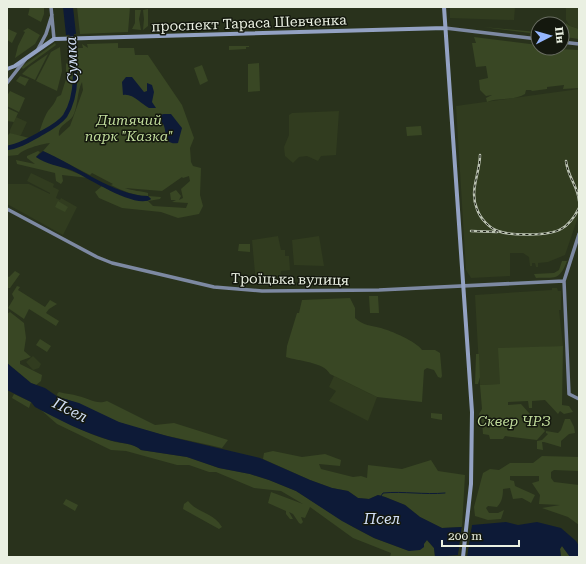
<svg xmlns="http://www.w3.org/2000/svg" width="586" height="564" font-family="'Roboto Serif',serif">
	<rect width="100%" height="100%" fill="#29321c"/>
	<path fill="#313c1f" d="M 450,7 L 515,7 L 514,20 L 450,18 Z
		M 566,7 L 579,7 L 579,29 L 570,26 L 566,20 Z
		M 579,89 L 579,214 L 565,255 L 548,262 L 538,263 L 538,267 L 536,267 L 535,263 L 532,263 L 532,266 L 530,266 L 529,257 L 523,253 L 510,253 L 510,276 L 471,278 L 466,270 L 456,106 Z
		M 339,111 L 336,155 L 321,156 L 318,161 L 307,156 L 299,157 L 293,163 L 285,156 L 284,147 L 289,135 L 289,115 L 292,113 Z
		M 16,117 L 27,122 L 21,135 L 18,136 L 10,133 L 10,130 Z
		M 31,173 L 54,184 L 53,187 L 59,190 L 56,198 L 60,200 L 61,198 L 77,207 L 63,235 L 7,204 L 8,184 L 29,184 L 50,194 L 50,193 L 27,181 Z
		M 278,236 L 281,250 L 285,250 L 285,256 L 289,256 L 290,270 L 281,271 L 279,285 L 256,284 L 252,240 Z
		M 319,236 L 324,266 L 294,265 L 292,240 Z
		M 552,288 L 557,288 L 558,291 L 561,291 L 561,310 L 559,310 L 563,346 L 545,347 L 500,384 L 480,385 L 475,295 L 552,290 Z
		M 33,356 L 41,364 L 39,368 L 33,370 L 26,362 Z
		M 334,376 L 377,397 L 368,421 L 329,401 L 336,391 L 329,387 Z"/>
	<path fill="#394724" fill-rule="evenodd" d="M 30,7 L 44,7 L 44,14 L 41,22 L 28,15 Z
		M 77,7 L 130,7 L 128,32 L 80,34 Z
		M 148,9 L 148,26 L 143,30 L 144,19 L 143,10 Z
		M 135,10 L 141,10 L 139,19 L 141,30 L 132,29 L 135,23 Z
		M 566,23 L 570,26 L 579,29 L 579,39 L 565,37 Z
		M 483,27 L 537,32 L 538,30 L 538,34 Z
		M 28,28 L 40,35 L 35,44 L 15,58 L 18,46 L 25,32 L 23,31 Z
		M 8,29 L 17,33 L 12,43 L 7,40 Z
		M 474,37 L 538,45 L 538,48 L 579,50 L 579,88 L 563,89 L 564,85 L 547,87 L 547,89 L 532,91 L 531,90 L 526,90 L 525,94 C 514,101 499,97 487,102 L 486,98 L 492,95 L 486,96 L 480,90 L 479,80 L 488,78 L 486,66 L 476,67 L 472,43 L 476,43 Z
		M 55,43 L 56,45 L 23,69 L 21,67 Z
		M 118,43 L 118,48 L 134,48 L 135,55 L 148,55 L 182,105 L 194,138 L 190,148 L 191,162 L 193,166 L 201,168 L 200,195 L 203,206 L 199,214 L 178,218 L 161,212 L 122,208 L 99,198 L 95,192 L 102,186 L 115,193 L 147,201 L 151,199 L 148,196 C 134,196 123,191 111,185 L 113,184 L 92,173 L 90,175 L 43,151 L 50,143 C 41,144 23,149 18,155 L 7,156 L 7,136 L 10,133 L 33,139 L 38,136 C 41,128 43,119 48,111 C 52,106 55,103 57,97 L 61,95 L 66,79 L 66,63 L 71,67 L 75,58 L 75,50 L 78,52 L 78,48 L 83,48 L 82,44 L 88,48 L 87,44 ZM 82,82 L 83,90 L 70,126 L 59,136 C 57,125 69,123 73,116 C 78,107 77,91 82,82 ZM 189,176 L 190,181 L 181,189 L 183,198 L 179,200 L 181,196 L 176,190 L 170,193 L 171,200 L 176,200 L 172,202 L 188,203 L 186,208 L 153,206 L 148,201 L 160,199 L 161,197 L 148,196 L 148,193 C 141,191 133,191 125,188 L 162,191 L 182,177 L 183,178 Z
		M 229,46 L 249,46 L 249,47 L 246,47 L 246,49 L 229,50 Z
		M 60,47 L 62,71 L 57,91 L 36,81 L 51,52 Z
		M 48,54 L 35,80 L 22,74 L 29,67 Z
		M 259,63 L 260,91 L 248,92 L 248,64 Z
		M 202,65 L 208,81 L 200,85 L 194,68 Z
		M 20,76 L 29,79 L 25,86 L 16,81 Z
		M 10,91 L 25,98 L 19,112 L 7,106 L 7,96 Z
		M 7,108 L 18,113 L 14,122 L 7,121 Z
		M 421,126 L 422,135 L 407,136 L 406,127 Z
		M 38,151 L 40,152 L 36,157 L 89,178 L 62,175 L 63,181 L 61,184 L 56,181 L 55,173 L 17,164 L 16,160 L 35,164 L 27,158 L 27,156 Z
		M 58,201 L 68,207 L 65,212 L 55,207 Z
		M 239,244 L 250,244 L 250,252 L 238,251 Z
		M 562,261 L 567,261 C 559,281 556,277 536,278 L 534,274 L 554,273 L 559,270 Z
		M 15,271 L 20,274 L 10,288 L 7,288 L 7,276 L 9,277 Z
		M 17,286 L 20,287 L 18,290 L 45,307 L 50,300 L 57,304 L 49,309 L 46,313 L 59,321 L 56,326 L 29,309 L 24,319 L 8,308 L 14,298 L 12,294 Z
		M 369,296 L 378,296 L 379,313 L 370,313 Z
		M 350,298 L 355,308 L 355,318 C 362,325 372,326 381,328 C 391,331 416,341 422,350 L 435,350 L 440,353 L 442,376 L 441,378 L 438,377 L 434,370 L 427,368 L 424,370 L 422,402 L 377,397 L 330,374 C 324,362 298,361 286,357 L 287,346 L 297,313 L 299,313 L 302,300 Z
		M 10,312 L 24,323 L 26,338 L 24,351 L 31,357 L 20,361 L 20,364 L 42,375 L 41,381 L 36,385 L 31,383 L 7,363 L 7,314 Z
		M 40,339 L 51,346 L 47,352 L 36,345 Z
		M 563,346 L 562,405 L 569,406 L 573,412 L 564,414 L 560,411 L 558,414 L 545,400 L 532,401 L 532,408 L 529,408 L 528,401 L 508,402 L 508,405 L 521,404 L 545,431 L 537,440 L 505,436 L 503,439 L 490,439 L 489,435 L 483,434 L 482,422 L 479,414 L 482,409 L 480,385 L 500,384 L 498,348 Z
		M 476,354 L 479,354 L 480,377 L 478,384 L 475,384 Z
		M 59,392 C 66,394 72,394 78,396 C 89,398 96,405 107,401 L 155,425 L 174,423 L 228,440 L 222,448 C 188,440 154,434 121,423 C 99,416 81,402 58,397 L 57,394 Z
		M 14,394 L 31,402 L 29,408 L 12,398 Z
		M 41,410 C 65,421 86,434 112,441 C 121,444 135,443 141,450 L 187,457 L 219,468 L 250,474 L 269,480 L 296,491 L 353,527 L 374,538 L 409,551 L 427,540 L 434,548 L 435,557 L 390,557 L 391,553 L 353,538 L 310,507 L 305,518 L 301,517 L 303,522 L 301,524 L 299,523 L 293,514 L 289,512 L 293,519 L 290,519 L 286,514 L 286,511 L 268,503 L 271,492 L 303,504 L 281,491 L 254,488 L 216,472 L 209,472 L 189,465 L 177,465 L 126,451 L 111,450 L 57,424 Z
		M 431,413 L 442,414 L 442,420 L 431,418 Z
		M 565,419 L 570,419 L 574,427 L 575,433 L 569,434 L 561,441 L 561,447 L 544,442 L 542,442 L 543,450 L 537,449 L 537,441 L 542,440 L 548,434 L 546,433 L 546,431 L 558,433 L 561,430 Z
		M 273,451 L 302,457 L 325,454 L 341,460 L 340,466 L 319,464 L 321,469 L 353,477 L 361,476 L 367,478 L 368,465 L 402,469 L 431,460 L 438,471 L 465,475 L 462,527 L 442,528 L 420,517 L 405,505 L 385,497 L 378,495 L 369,499 L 358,498 L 348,491 L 332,488 L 310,480 L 263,459 L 264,453 Z
		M 542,456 L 579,457 L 579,471 L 554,470 L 551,472 L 551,478 L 554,482 L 579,485 L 579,525 L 568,517 L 542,508 L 560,505 L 539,504 L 540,495 L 532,483 L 539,481 L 539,476 L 510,476 L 510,480 L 514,481 L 515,486 L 535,495 L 531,503 L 522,498 L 513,499 L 510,488 L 503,489 C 503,496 502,502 497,507 L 488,506 L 486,508 L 489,513 L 498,513 L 504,510 L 501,519 L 488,520 L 475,516 L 474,507 L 483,473 L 490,469 L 499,470 L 510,463 L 533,463 Z
		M 66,499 L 78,505 L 75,511 L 63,504 Z
		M 188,501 C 200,515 212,511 222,527 L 219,529 L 183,509 L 184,504 Z
		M 562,546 L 570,557 L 561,557 L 560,549 Z"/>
	<path fill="#0d1a37" d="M 63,7 L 73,7 L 76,34 L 66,35 Z
		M 126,77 L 132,77 L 144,92 L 147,91 L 147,83 L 152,85 L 154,92 L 152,102 L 156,108 L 149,108 C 141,104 133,93 123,95 L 122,82 Z
		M 164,114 L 171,114 L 182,128 L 178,143 C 164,145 167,135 164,126 C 163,123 160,120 158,118 L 159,115 Z
		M 43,151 C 74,164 115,196 148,196 L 151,199 C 136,210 87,177 71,170 C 59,166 46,164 36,157 Z
		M 7,363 L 31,383 L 45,388 L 58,397 L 79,403 L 119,422 L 167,436 L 260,458 L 310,480 L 332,488 L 348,491 L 358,498 L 369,499 L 378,495 L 385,497 L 405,505 L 420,517 L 442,528 L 462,527 L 458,555 L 435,557 L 434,548 L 427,540 L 424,544 L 424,547 L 420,550 L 409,551 L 374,538 L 342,521 L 296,491 L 269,480 L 250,474 L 219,468 L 187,457 L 141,450 C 134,443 118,443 109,440 C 83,432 59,420 35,407 L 31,402 L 7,390 Z
		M 506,522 L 518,525 L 537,522 L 561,528 L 576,541 L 579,546 L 579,557 L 570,557 L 562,546 L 560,549 L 561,557 L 467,556 L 472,525 Z"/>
	<path fill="#29321c" d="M 472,523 L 467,557 L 466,557 L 470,525 Z
		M 462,525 L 464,527 L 460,555 L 458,557 Z"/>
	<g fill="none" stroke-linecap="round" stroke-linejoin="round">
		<path stroke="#0d1a37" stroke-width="1" d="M 381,496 L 383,493 C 404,491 424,495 445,493"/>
		<path stroke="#0d1a37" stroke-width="4.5" d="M 7,148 C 20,146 29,140 40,134 C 49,129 59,124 65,116 C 81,91 74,56 71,29"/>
		<path stroke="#7d89a2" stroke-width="3.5" d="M 51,7 L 54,39
			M 445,28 L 538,39
			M 562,42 L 579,44
			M 38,49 L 46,34 L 52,15
			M 7,83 L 25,60
			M 7,209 L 97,257 L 112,263 L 214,287 L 262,291 L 379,290 L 564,281
			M 579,234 L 564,281 L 569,394 L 579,399"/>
		<path stroke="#93a2c3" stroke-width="4" d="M 444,7 L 472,412 L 471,484 L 463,557
			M 7,69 L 15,66 L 54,39 L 445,28"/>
		<g stroke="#bbc2b2" stroke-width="2.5">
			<path id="rail" d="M 480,155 C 480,173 469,191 477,209 C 480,218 489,228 498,231 C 511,236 549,236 561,229 C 569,225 575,216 579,208
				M 566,161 C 568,178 578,186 579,201
				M 471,231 L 497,232"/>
		</g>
		<use href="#rail" stroke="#14180e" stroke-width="1" stroke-dasharray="3" stroke-linecap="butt"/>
	</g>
	<g text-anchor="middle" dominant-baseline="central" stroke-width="3" stroke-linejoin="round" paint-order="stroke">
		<g font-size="14" fill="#eaf0e2" stroke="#14180e">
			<text transform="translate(249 23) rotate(-2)">проспект Тараса Шевченка</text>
			<text transform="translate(290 279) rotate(1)">Троїцька вулиця</text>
		</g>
		<g font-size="14" font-style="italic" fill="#c1dc9c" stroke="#14180e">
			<text x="129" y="120">Дитячий<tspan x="129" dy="16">парк "Казка"</tspan></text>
			<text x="514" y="421">Сквер ЧРЗ</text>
		</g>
		<g font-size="15" font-style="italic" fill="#d3e0f8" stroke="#14180e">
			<text transform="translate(72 60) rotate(-93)">Сумка</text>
			<text transform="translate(70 410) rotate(26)">Псел</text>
			<text x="382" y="519">Псел</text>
		</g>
	</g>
	<rect width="586" height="564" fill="none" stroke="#eaf0e2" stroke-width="16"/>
	<g transform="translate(550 36) rotate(84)"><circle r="19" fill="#14180e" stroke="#6a6e63"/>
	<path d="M0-3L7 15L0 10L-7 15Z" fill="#95b6fd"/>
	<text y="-6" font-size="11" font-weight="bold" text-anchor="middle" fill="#eaf0e2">Пн</text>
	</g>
	<path d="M442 540v6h77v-6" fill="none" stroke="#eaf0e2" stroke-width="2"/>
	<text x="448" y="540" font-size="12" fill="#eaf0e2" stroke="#14180e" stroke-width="3" paint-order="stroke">200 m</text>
</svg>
